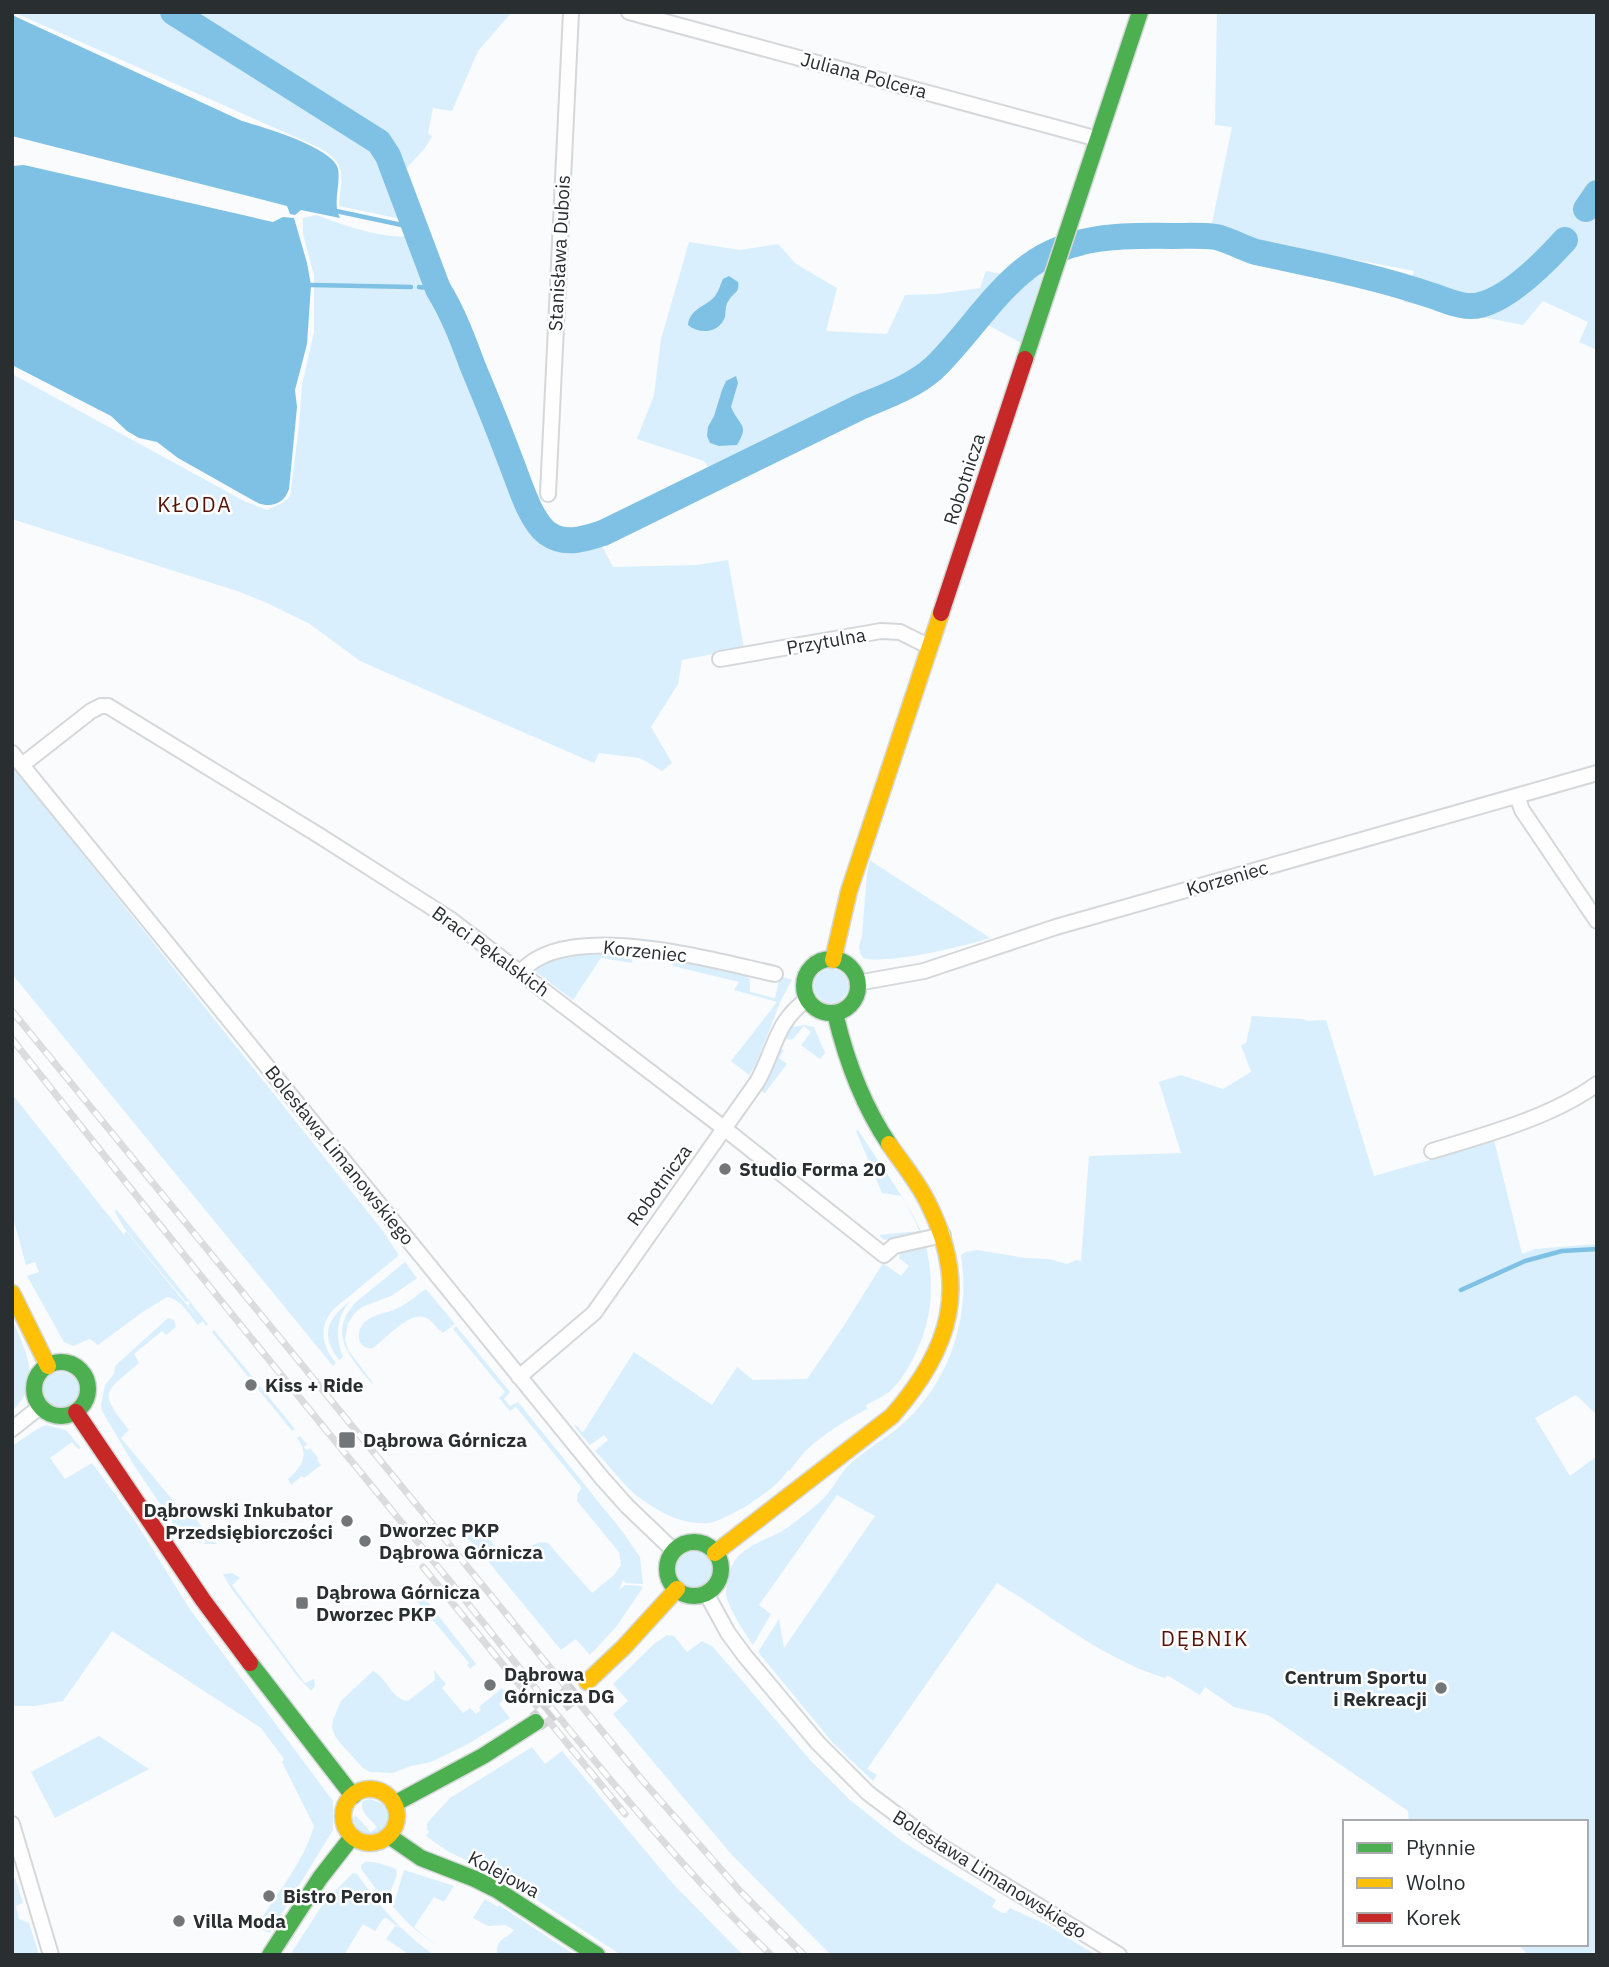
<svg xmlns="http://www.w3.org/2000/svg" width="1609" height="1967" font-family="'IBM Plex Sans',sans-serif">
	<rect width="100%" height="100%" fill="#f9fbfd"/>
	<path fill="#d9effd" d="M 13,12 L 164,12 L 350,128 C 358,134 367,139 373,146 C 389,165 404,193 401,219 L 339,206 C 341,174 349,165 318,147 Z
		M 180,12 L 512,12 L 478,51 L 452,111 L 433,108 L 428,133 L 432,136 L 425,148 L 403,172 L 388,144 L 379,133 Z
		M 1217,12 L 1597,12 L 1597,350 L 1579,342 L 1588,322 L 1543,301 L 1523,325 L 1404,302 L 1414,271 L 1252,240 L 1242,234 L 1211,228 L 1232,127 L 1215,125 Z
		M 316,215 C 347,226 380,239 413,236 L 492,442 L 524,512 L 536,530 L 553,542 L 565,547 L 592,542 L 602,546 L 613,567 L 697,565 L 728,560 L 744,648 L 682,660 L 678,684 L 651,727 L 672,763 L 662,771 L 640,758 L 599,753 L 594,763 L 360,661 L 310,624 L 265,602 L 240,592 L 12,519 L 12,374 L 244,501 L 267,510 L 282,503 L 290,497 L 299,426 L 302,385 L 314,332 L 314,275 L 303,234 L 303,218 Z
		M 689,242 L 740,250 L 778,244 L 796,264 L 837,288 L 826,331 L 887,334 L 905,295 L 938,294 L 980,288 L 986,271 L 1006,275 L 1046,247 L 1052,245 L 1021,343 L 975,318 L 937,355 L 913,373 L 764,447 L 711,470 L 704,461 L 637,439 L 654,395 L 661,339 Z
		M 15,769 L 383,1231 L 398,1254 L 398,1256 L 335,1308 C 318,1325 321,1345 336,1363 L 333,1366 L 12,974 L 12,771 Z
		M 870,860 L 877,865 L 990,938 C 966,946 887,965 863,958 L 860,953 L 859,946 L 862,936 L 867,874 Z
		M 577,951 L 631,951 L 633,955 L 632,963 L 601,958 L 573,1000 L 536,972 L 538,965 Z
		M 677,957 L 745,973 L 750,980 L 750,992 L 775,998 L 780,976 L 792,980 L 781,1000 L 756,1064 L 749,1075 L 731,1061 L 777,1002 L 734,990 L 739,982 L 673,966 L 674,960 Z
		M814 986a17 17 0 1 1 34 0a17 17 0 1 1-34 0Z
		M 1252,1016 L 1303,1019 L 1308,1021 L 1326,1020 L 1374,1176 L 1437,1158 L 1493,1136 L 1522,1254 L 1535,1249 L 1597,1244 L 1597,1415 L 1576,1395 L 1535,1418 L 1570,1476 L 1597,1456 L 1597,1955 L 1529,1955 L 1517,1944 L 1586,1944 L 1586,1822 L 1409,1822 L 1408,1811 L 1268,1715 L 1234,1707 L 1205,1687 L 1200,1695 L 1167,1675 L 1165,1678 C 1153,1674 1140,1670 1129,1664 C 1083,1643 1041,1609 997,1583 L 867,1769 L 877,1775 L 873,1781 L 833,1743 L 758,1652 L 779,1619 L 784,1648 L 875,1516 L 837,1495 L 759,1605 L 771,1614 L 753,1645 C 745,1633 727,1607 726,1593 C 726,1588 728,1582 729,1577 C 730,1572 731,1566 734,1562 C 745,1544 771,1539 787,1528 C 800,1518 814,1508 825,1497 C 833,1488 839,1476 847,1467 C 862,1452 882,1441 898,1428 C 949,1385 971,1319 961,1255 L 966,1252 L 977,1250 L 1025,1258 L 1049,1259 L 1067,1264 L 1076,1260 L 1081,1261 L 1089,1156 L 1181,1153 L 1159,1082 L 1181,1075 L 1223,1089 L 1251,1072 L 1241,1045 L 1246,1043 Z
		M 789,1024 L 794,1027 L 804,1025 L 814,1027 L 825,1053 L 820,1059 L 801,1045 L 811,1032 L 804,1026 L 793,1039 L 789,1040 L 785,1038 L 784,1035 Z
		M 778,1049 L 784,1050 L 779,1058 L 787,1064 L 764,1094 L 761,1089 Z
		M 12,1094 L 124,1235 L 126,1231 L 200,1321 L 188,1305 L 190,1304 L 188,1301 L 186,1302 L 124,1228 L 115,1212 L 116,1209 L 203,1318 L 204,1320 L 208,1324 L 206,1326 L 203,1321 L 198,1325 C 189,1314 181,1299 167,1297 L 144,1311 L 98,1345 L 90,1339 L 73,1346 L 64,1342 L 27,1276 L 39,1272 L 35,1262 L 26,1265 L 12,1214 Z
		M 858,1130 C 880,1164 904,1196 922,1233 L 884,1240 L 879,1235 L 919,1231 L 916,1223 L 902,1196 L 882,1193 L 856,1131 Z
		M 926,1247 C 936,1288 931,1329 909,1366 C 904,1375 897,1385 889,1392 C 882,1397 873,1401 866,1405 L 867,1409 C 838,1425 808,1442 790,1471 L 788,1470 C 779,1485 762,1495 748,1505 C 740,1510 717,1522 709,1523 C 679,1526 647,1506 627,1487 C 616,1475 606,1462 595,1451 L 608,1440 L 604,1435 L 590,1445 L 574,1426 L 576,1425 L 582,1432 L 584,1431 L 634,1352 L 712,1405 L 737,1367 L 753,1380 L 807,1379 L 843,1327 L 883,1263 L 901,1276 L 909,1266 L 899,1258 L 900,1253 Z
		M 405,1262 L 417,1278 L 416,1279 L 391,1296 L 362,1307 L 355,1313 L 348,1323 L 345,1339 L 348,1350 L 373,1383 L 372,1384 C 351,1358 326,1334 356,1302 Z
		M 426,1289 L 455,1324 L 452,1326 L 448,1323 L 451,1327 L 443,1333 C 437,1329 433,1321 426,1318 C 410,1310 386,1339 373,1348 C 356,1350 355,1330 366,1321 C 374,1314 388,1313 398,1308 C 408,1303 417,1295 426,1289 Z
		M 351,1300 C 336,1317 335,1336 343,1357 L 339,1360 C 319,1333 328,1319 351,1300 Z
		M 168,1318 L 174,1320 L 176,1327 L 166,1335 L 162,1331 L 134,1354 L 139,1363 C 105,1393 97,1390 129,1430 L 121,1438 L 185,1515 L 190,1512 L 217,1544 L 204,1544 L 206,1541 L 202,1541 L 201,1543 L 178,1530 L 135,1467 L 102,1411 L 101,1405 L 105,1385 L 114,1374 L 115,1366 Z
		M 12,1319 C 26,1353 44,1381 12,1411 Z
		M 456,1326 L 510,1392 L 504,1399 L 510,1406 L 518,1402 L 622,1531 L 640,1557 L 643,1584 L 626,1583 L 623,1580 L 619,1590 L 625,1585 L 642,1586 L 642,1589 L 616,1627 L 590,1655 L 576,1639 L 561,1650 L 477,1548 L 463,1534 L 471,1528 L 478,1537 L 483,1533 L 511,1563 C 522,1554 534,1539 548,1543 L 592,1593 L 614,1575 L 621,1565 L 619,1552 L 577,1501 L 578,1493 L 582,1488 L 516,1407 L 510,1411 L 499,1398 L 505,1392 L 453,1329 Z
		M 214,1330 L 295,1429 L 292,1431 L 212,1332 Z
		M43 1390a18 18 0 1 1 36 0a18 18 0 1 1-36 0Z
		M 46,1425 L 66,1430 L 81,1448 L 78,1449 L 72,1442 L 50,1458 L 65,1479 L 92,1463 L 137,1524 L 189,1608 L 333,1801 L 333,1830 L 270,1933 L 257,1927 C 275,1894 304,1863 314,1826 L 282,1762 L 284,1759 L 261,1728 L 112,1631 L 63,1701 L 35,1706 L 12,1706 L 12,1446 L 39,1428 Z
		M 300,1436 L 307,1444 L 304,1447 L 307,1450 L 310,1448 L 318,1458 L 317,1460 L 321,1465 L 304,1478 L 302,1476 L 291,1485 L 288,1479 C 302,1467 310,1455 297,1438 Z
		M676 1569a18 18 0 1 1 36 0a18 18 0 1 1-36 0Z
		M 232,1573 L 240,1578 L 232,1585 L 305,1683 L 314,1679 L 315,1686 L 311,1691 L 298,1677 L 231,1588 L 223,1574 Z
		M 416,1587 L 476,1664 L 470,1669 L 467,1665 L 469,1663 L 410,1593 Z
		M 667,1635 L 674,1636 L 687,1652 L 702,1641 L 713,1647 L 811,1761 L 850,1800 L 903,1842 L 996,1900 L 992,1907 L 1002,1913 L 1006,1913 L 1010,1908 L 1047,1925 L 1096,1955 L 831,1955 L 732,1855 L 613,1714 L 628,1701 L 613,1684 L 654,1644 Z
		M 434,1670 L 446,1684 L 442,1688 L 463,1713 L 470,1708 L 476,1714 L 481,1710 L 479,1707 L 502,1688 L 508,1696 L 499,1704 L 510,1718 L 468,1744 L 431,1762 L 411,1766 L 393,1773 L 370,1772 L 363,1768 L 341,1744 L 335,1736 L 332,1727 L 333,1720 L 341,1701 L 373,1671 C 387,1678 392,1700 408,1701 L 435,1680 Z
		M 99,1736 L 149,1769 L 55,1818 L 31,1772 Z
		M 532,1747 L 545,1764 L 562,1751 L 674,1885 L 743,1955 L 621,1955 L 502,1877 L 449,1852 L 426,1836 L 429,1832 L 427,1829 L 427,1823 L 450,1798 Z
		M 370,1799 L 383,1804 C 402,1831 359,1848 353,1818 L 355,1816 L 357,1817 L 371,1832 L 377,1827 C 371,1819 358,1812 363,1801 Z
		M 365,1862 C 376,1861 386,1866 396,1869 L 397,1875 L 389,1895 L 382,1897 L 361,1869 L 361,1865 Z
		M 404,1870 L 454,1886 L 444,1902 L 434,1897 L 414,1927 L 438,1947 L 411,1926 L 393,1907 Z
		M 353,1873 L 357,1874 C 379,1905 402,1933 434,1955 L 410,1955 L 386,1939 L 395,1926 L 400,1928 L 386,1918 L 383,1919 L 375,1931 L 363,1924 L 344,1955 L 290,1955 L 325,1901 Z
		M 15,1878 L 23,1903 L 16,1906 L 19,1919 L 29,1923 L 39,1955 L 12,1955 L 12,1879 Z
		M 485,1899 L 498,1907 L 499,1905 L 575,1955 L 497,1955 C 496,1937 505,1941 514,1930 L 505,1925 L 488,1926 L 473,1918 Z"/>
	<path fill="#7fc1e4" d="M 12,15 L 242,121 C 263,127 334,148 338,169 C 341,185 332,203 340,218 L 301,210 L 295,215 L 290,214 L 287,206 L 12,136 Z
		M 24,165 L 273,222 L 283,217 L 294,218 L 307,263 L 311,285 L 307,344 L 295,390 L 297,407 L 289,489 C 284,504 271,508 258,503 L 178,458 L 157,442 L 139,438 L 127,431 L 111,416 L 12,365 L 12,166 Z
		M 729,276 L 738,282 C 740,293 734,292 729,300 C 725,305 726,311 725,317 C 719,333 700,335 688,325 C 690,308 706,307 715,296 C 719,291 720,285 723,279 Z
		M 736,376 L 738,383 L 731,407 C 739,426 750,424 737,445 L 719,446 L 710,443 L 707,436 L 708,427 L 714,416 L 722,390 L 726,381 Z"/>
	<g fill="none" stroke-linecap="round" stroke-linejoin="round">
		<path stroke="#7fc1e4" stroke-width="4.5" d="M 336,211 L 416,228
			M 311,285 L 411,287
			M 419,287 L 438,289
			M 1461,1290 L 1525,1261 L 1562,1251 L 1597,1249"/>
		<path stroke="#7fc1e4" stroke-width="26" d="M 173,12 L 379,142 L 388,156 L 438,289 C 453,313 463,340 473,367 C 486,398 499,430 511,462 C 519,482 530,520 547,533 C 565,546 584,539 603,533 L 858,408 C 883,397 913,387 934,368 C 967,336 992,294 1029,266 C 1070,235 1124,235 1173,236 C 1187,236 1202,235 1216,237 C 1230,240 1242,248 1256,252 C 1316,265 1375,276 1433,296 C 1448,301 1465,309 1480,305 C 1510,298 1545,262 1565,240
			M 1586,209 L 1597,193"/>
		<path stroke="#cfd2d4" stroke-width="21" stroke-dasharray="21 10" stroke-linecap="butt" d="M 536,1722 L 587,1682"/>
		<g stroke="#d5d8da" stroke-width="18">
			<path id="street" d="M 629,12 L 1098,139
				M 548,494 L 571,12
				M 720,659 L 881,631 L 900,632 L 930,647
				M 12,753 L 602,1478 L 627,1506 L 674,1551
				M 22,765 L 91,711 L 101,706 L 108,706 L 320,836 L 450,919 L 725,1129 L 884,1255 L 894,1246 L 943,1235
				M 1517,796 L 1522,810 L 1597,921
				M 521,972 C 566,918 715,961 775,974
				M 857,983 L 924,971 L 1056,927 L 1597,773
				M 1432,1151 C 1485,1135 1552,1117 1597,1084
				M 519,1377 L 594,1313 L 757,1082 C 775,1051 775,1021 808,999
				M 12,1429 L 41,1406
				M 706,1593 L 728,1633 L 745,1656 L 818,1743 L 868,1793 L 929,1839 L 1119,1955
				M 12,1824 L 51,1955"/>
		</g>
		<g stroke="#d5d8da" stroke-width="19">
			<path id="fast" d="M 1025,359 L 1140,12
				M804 986a27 27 0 1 1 54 0a27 27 0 1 1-54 0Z
				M 835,1013 C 846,1060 862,1104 889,1144
				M34 1389a27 27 0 1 1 54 0a27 27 0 1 1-54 0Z
				M667 1569a27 27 0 1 1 54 0a27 27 0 1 1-54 0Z
				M 250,1663 L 353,1796
				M 394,1804 L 483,1756 L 536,1722
				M 389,1836 L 421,1858 L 475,1879 L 497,1890 L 597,1955
				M 270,1955 L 320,1878 L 352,1837"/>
		</g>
		<g stroke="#d5d8da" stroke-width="19">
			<path id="slow" d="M 833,960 L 849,891 L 941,613
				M 12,1293 L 48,1366
				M 715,1553 L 892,1416 C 951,1349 970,1286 928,1203 C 918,1182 902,1163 889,1144
				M 587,1682 L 624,1647 L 677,1589
				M343 1816a27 27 0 1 1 54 0a27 27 0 1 1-54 0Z"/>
		</g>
		<g stroke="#d5d8da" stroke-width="19">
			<path id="jam" d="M 941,613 L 1025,359
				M 76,1412 L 203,1600 L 250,1663"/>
		</g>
		<use href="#street" stroke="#fefeff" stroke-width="14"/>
		<use href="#fast" stroke="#4caf50" stroke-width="16"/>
		<use href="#slow" stroke="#ffc107" stroke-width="16"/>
		<use href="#jam" stroke="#c62828" stroke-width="16"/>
		<g stroke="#dbdcdd" stroke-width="7">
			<path id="rail" d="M 12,1011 L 643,1781 L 741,1892 L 804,1955
				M 12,1039 C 155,1221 301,1400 448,1579 C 552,1707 652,1840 771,1955
				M 423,1567 L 625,1814"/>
		</g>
		<use href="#rail" stroke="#fff" stroke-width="4.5" stroke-dasharray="13" stroke-linecap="butt"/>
	</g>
	<g fill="#727678" stroke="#fff" stroke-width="2.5">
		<circle cx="725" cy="1169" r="7"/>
		<circle cx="251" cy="1385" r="7"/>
		<rect x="338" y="1431" width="18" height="18" rx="3.5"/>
		<circle cx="347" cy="1521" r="7"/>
		<circle cx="365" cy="1541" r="7"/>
		<rect x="295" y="1596" width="14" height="14" rx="3.5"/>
		<circle cx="490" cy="1685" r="7"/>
		<circle cx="1441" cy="1688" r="7"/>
		<circle cx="269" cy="1896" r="7"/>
		<circle cx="179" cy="1921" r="7"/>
	</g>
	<g text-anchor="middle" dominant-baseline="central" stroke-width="5" stroke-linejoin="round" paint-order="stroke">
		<g font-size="19" fill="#292e30" stroke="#fff">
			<text transform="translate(864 75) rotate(15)">Juliana Polcera</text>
			<text transform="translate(559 253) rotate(-87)">Stanisława Dubois</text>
			<text transform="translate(964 479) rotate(-72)">Robotnicza</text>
			<text transform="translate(826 641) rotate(-10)">Przytulna</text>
			<text transform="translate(1227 878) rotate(-16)">Korzeniec</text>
			<text transform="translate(491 951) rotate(36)">Braci Pękalskich</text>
			<text transform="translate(645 951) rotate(6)">Korzeniec</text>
			<text transform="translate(340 1155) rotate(51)">Bolesława Limanowskiego</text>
			<text transform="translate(659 1185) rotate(-54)">Robotnicza</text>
			<text transform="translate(504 1874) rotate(28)">Kolejowa</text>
			<text transform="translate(990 1874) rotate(32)">Bolesława Limanowskiego</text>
		</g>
		<g font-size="19" font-weight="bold" fill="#292e30" stroke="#fff" text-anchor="start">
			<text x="739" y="1169">Studio Forma 20</text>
			<text x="265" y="1385">Kiss + Ride</text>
			<text x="363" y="1440">Dąbrowa Górnicza</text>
			<text x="333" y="1510" text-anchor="end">Dąbrowski Inkubator<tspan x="333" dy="22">Przedsiębiorczości</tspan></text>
			<text x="379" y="1530">Dworzec PKP<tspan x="379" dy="22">Dąbrowa Górnicza</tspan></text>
			<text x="316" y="1592">Dąbrowa Górnicza<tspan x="316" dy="22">Dworzec PKP</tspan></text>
			<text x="504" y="1674">Dąbrowa<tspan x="504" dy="22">Górnicza DG</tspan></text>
			<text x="1427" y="1677" text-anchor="end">Centrum Sportu<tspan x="1427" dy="22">i Rekreacji</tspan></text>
			<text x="283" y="1896">Bistro Peron</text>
			<text x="193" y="1921">Villa Moda</text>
		</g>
		<g font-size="21" letter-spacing="2" fill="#551206" stroke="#fff">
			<text x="195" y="504">KŁODA</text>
			<text x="1205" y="1638">DĘBNIK</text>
		</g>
	</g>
	<rect width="1609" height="1967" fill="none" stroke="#292e30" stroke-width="28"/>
	<rect x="1343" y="1820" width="245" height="126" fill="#ffffff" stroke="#a9abac" stroke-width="2"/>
	<rect x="1357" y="1843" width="35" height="10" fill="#4caf50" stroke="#a9abac" stroke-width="2"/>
	<text x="1406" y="1855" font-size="21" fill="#292e30">Płynnie</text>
	<rect x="1357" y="1878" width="35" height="10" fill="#ffc107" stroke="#a9abac" stroke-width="2"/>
	<text x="1406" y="1890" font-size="21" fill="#292e30">Wolno</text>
	<rect x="1357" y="1913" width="35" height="10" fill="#c62828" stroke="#a9abac" stroke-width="2"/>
	<text x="1406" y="1925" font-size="21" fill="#292e30">Korek</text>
</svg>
